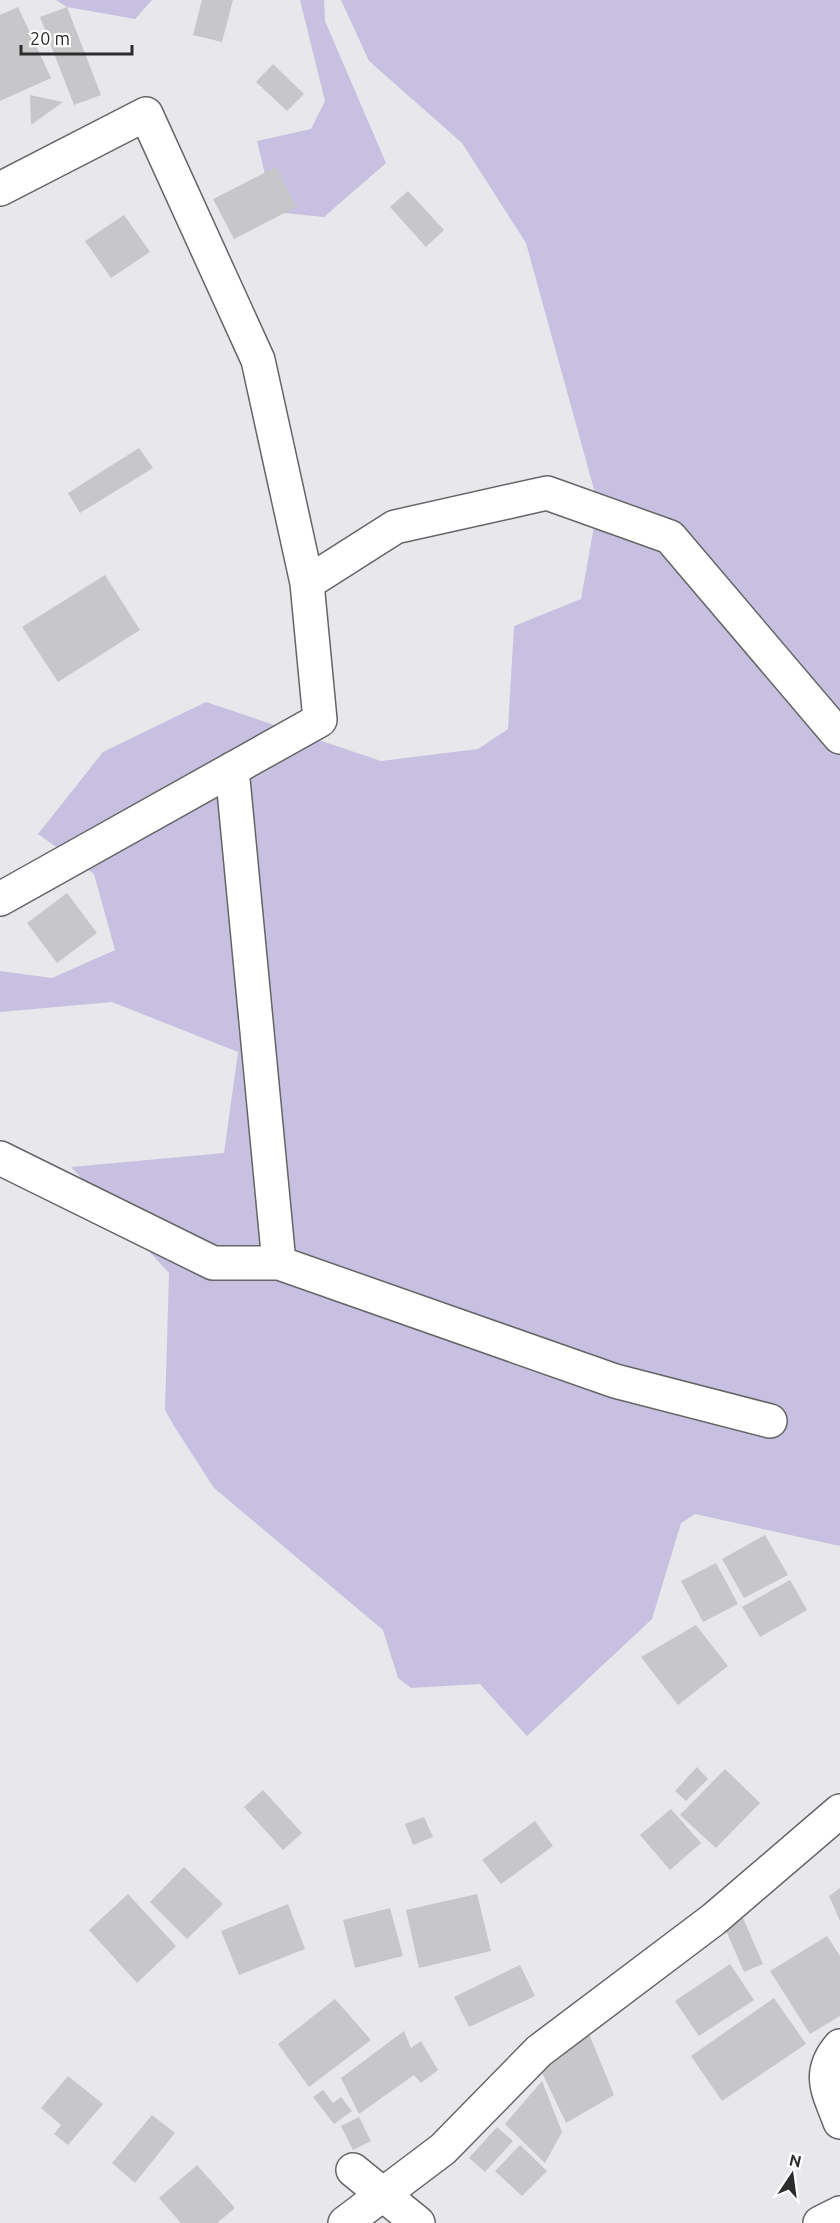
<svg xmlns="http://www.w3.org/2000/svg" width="840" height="2223" font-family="Ubuntu,sans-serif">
	<rect width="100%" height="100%" fill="#e8e7eb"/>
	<path fill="#c7c0e0" d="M 56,0 L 152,0 L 135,19 L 67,7 Z
		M 300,0 L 324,0 L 325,21 L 386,163 L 324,217 L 274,212 L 257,141 L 311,129 L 325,101 Z
		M 341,0 L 840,0 L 840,1546 L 695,1514 L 681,1523 L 652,1619 L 527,1736 L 480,1684 L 411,1688 L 398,1678 L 383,1630 L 214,1488 L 174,1426 L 165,1410 L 169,1273 L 71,1167 L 224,1153 L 238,1052 L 112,1002 L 0,1012 L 0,971 L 52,978 L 115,950 L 94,874 L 38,834 L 103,752 L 206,702 L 381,761 L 478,749 L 508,729 L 514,626 L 581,599 L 598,504 L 526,243 L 462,143 L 369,61 Z"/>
	<path fill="#c7c7ca" d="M 202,0 L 233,0 L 222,42 L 193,35 Z
		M 18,7 L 51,78 L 0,101 L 0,15 Z
		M 67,7 L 101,95 L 74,105 L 40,17 Z
		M 273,64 L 304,94 L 287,111 L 256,82 Z
		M 30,95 L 63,102 L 31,125 Z
		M 276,167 L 296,207 L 234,239 L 213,199 Z
		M 408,191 L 444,230 L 426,247 L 390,207 Z
		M 124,215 L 150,252 L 111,278 L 85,241 Z
		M 139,448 L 153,468 L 80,513 L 68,493 Z
		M 105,575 L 140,630 L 58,682 L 22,627 Z
		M 67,893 L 97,933 L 57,963 L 27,923 Z
		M 765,1535 L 788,1575 L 744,1598 L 722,1559 Z
		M 716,1563 L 738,1604 L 703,1622 L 681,1581 Z
		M 790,1580 L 807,1610 L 760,1637 L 742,1607 Z
		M 696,1625 L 728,1666 L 678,1705 L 641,1657 Z
		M 697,1767 L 708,1779 L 686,1801 L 675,1791 Z
		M 725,1769 L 760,1803 L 716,1848 L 680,1815 Z
		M 263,1790 L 302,1833 L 283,1850 L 244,1807 Z
		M 671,1809 L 701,1843 L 670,1870 L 640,1835 Z
		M 424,1817 L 433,1837 L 413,1845 L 405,1824 Z
		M 535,1821 L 553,1846 L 501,1884 L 482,1860 Z
		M 184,1867 L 223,1904 L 187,1939 L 150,1902 Z
		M 840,1888 L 840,1921 L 829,1896 Z
		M 128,1894 L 176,1946 L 137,1983 L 89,1930 Z
		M 477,1894 L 491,1951 L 419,1968 L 406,1910 Z
		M 288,1904 L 305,1949 L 239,1975 L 221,1931 Z
		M 390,1908 L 403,1956 L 355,1968 L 343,1920 Z
		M 743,1918 L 763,1964 L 744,1972 L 724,1926 Z
		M 827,1936 L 840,1956 L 840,2016 L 810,2034 L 770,1971 Z
		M 730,1964 L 754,2000 L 699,2036 L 675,2001 Z
		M 520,1965 L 535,1996 L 469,2027 L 454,1997 Z
		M 774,1998 L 806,2044 L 722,2101 L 691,2056 Z
		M 335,1999 L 371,2040 L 309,2087 L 278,2044 Z
		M 587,2029 L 614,2095 L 566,2123 L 537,2062 Z
		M 404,2031 L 411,2048 L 421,2041 L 438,2070 L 421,2083 L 414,2075 L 359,2114 L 341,2078 Z
		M 68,2076 L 103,2104 L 68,2145 L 54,2134 L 61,2125 L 41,2108 Z
		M 542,2081 L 562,2132 L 545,2163 L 505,2124 Z
		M 323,2090 L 333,2103 L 341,2097 L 352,2111 L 334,2124 L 313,2097 Z
		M 152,2115 L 175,2133 L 135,2183 L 112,2163 Z
		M 359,2117 L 371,2141 L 353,2150 L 341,2126 Z
		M 497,2127 L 513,2141 L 485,2172 L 469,2158 Z
		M 520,2145 L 547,2171 L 522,2196 L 495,2171 Z
		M 197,2165 L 235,2208 L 217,2223 L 181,2223 L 159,2198 Z"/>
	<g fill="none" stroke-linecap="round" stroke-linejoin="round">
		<g stroke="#656567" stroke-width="36">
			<path id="minor" d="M 0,189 L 146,114 L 258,360 L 307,583 L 320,720 L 0,899
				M 307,583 L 395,527 L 547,493 L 670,537 L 840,737
				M 232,769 L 279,1263
				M 0,1158 L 213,1263 L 279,1263 L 615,1381 L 770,1421
				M 840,2046 C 816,2074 829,2092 840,2122
				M 353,2170 L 418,2223
				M 345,2223 L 443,2149 L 539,2051 L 714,1919 L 840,1811
				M 820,2223 L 840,2213"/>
		</g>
		<use href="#minor" stroke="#fff" stroke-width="33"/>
	</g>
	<g transform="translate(792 2175) rotate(13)" stroke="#ffffff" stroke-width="4.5" paint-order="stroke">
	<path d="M0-4.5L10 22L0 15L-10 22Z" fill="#2c2c2d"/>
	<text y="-9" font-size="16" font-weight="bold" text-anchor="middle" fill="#2c2c2d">N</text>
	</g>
	<path d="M21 45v9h111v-9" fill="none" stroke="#2c2c2d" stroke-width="3"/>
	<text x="30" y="45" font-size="18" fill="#2c2c2d" stroke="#ffffff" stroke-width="4.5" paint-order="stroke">20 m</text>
</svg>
